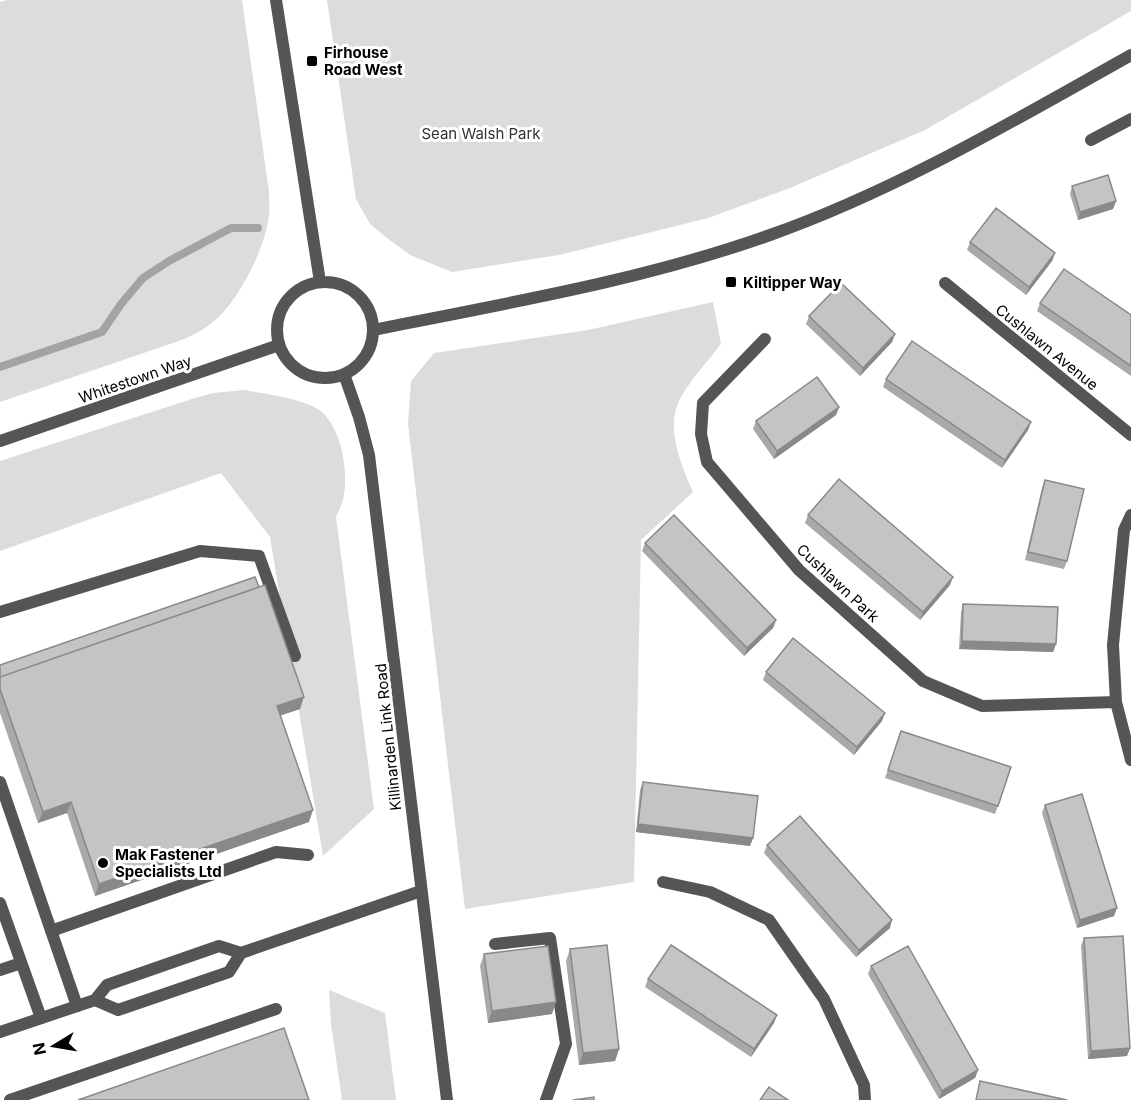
<svg xmlns="http://www.w3.org/2000/svg" width="1131" height="1100" font-family="Inter,sans-serif">
	<rect width="100%" height="100%" fill="#fff"/>
	<path fill="#dcdcdc" d="M 7,0 L 242,0 L 269,192 C 269,200 270,208 269,216 C 265,248 239,301 213,322 C 202,331 190,337 176,342 L 0,402 L 0,2 Z
		M 327,0 L 1131,0 L 1131,11 L 925,130 L 790,188 L 708,218 L 559,255 L 452,272 L 410,255 L 387,238 L 370,224 L 356,199 Z
		M 713,302 L 721,344 C 708,361 692,378 681,397 C 664,427 681,464 693,492 L 641,540 L 634,882 L 465,909 L 408,424 L 411,381 L 434,353 L 588,330 Z
		M 244,390 C 264,394 310,399 324,414 C 342,433 348,470 344,495 C 343,502 339,510 336,517 L 374,809 L 323,856 L 270,537 L 221,473 L 0,551 L 0,461 L 195,398 L 213,393 Z
		M 329,990 L 385,1013 L 396,1100 L 342,1100 L 331,1024 Z"/>
	<g fill="none" stroke-linecap="round" stroke-linejoin="round">
		<path stroke="#a3a3a3" stroke-width="8" d="M 0,367 L 102,332 L 121,304 L 143,278 L 169,261 L 231,228 L 258,228"/>
		<path stroke="#555" stroke-width="12" d="M 0,612 L 200,551 L 259,556 L 295,656
			M 0,782 L 77,1006
			M 0,903 L 41,1018
			M 51,931 L 276,852 L 308,855
			M 495,944 L 550,938 L 566,1044 L 546,1100
			M 0,970 L 21,963
			M 10,1100 L 276,1009"/>
		<path stroke="#555" stroke-width="12" d="M 1091,140 L 1131,119
			M 945,283 L 1131,435
			M 765,339 L 703,403 L 701,434 L 707,462 L 799,570 L 923,681 L 982,706 L 1116,702
			M 1131,515 L 1124,530 L 1113,645 L 1116,702 L 1131,760
			M 663,882 L 710,892 L 769,920 L 824,999 L 864,1085 L 865,1100
			M 95,1000 L 118,1010 L 229,972 L 241,953
			M 0,1032 L 95,1000 L 107,985 L 219,946 L 241,953 L 421,891"/>
		<path stroke="#555" stroke-width="12" d="M 276,0 L 320,282
			M277 330a48 48 0 1 1 96 0a48 48 0 1 1-96 0Z
			M 373,330 C 506,303 641,281 770,235 C 895,191 1015,120 1131,55
			M 344,374 L 359,417 L 369,455 L 447,1100
			M 0,441 L 279,345"/>
	</g>
	<path fill="#a9a9a9" d="M 1072,186 L 1116,201 L 1113,209 L 1078,220 L 1070,194 Z
		M 970,242 L 1055,253 L 1052,261 L 1026,295 L 967,250 Z
		M 1040,303 L 1131,315 L 1131,376 L 1037,311 Z
		M 809,316 L 895,334 L 892,342 L 860,376 L 806,324 Z
		M 886,379 L 1031,422 L 1028,430 L 1002,468 L 883,387 Z
		M 839,407 L 836,415 L 774,459 L 753,429 L 756,421 Z
		M 1045,480 L 1067,561 L 1064,569 L 1025,560 L 1042,488 Z
		M 808,515 L 950,585 L 920,620 L 805,523 Z
		M 645,543 L 776,620 L 773,628 L 744,656 L 642,551 Z
		M 963,604 L 1056,644 L 1053,652 L 959,649 L 961,612 Z
		M 0,665 L 300,709 L 281,715 L 309,822 L 95,896 L 67,813 L 38,823 L 0,713 Z
		M 766,672 L 882,721 L 854,755 L 763,680 Z
		M 901,731 L 998,806 L 995,814 L 885,778 Z
		M 643,782 L 753,838 L 750,846 L 636,832 L 640,790 Z
		M 1045,805 L 1114,916 L 1077,928 L 1042,813 Z
		M 767,845 L 890,928 L 856,957 L 764,853 Z
		M 1084,938 L 1130,1048 L 1127,1056 L 1088,1059 L 1081,946 Z
		M 570,949 L 619,1049 L 615,1061 L 579,1065 L 566,961 Z
		M 484,954 L 552,1014 L 488,1023 L 480,966 Z
		M 871,966 L 978,1070 L 975,1078 L 939,1099 L 868,974 Z
		M 648,979 L 774,1023 L 751,1057 L 645,987 Z"/>
	<path fill="#898989" d="M 1116,201 L 1113,209 L 1078,220 L 1080,212 Z
		M 1055,253 L 1052,261 L 1026,295 L 1029,287 Z
		M 895,334 L 892,342 L 860,376 L 863,368 Z
		M 839,407 L 836,415 L 774,459 L 777,451 Z
		M 1031,422 L 1028,430 L 1002,468 L 1005,460 Z
		M 953,577 L 950,585 L 920,620 L 923,612 Z
		M 776,620 L 773,628 L 744,656 L 747,648 Z
		M 962,641 L 1056,644 L 1053,652 L 959,649 Z
		M 304,697 L 300,709 L 273,718 L 277,706 Z
		M 885,713 L 882,721 L 854,755 L 857,747 Z
		M 71,802 L 67,813 L 38,823 L 43,812 Z
		M 313,810 L 309,822 L 95,896 L 99,884 Z
		M 638,824 L 753,838 L 750,846 L 636,832 Z
		M 1117,908 L 1114,916 L 1077,928 L 1080,920 Z
		M 892,920 L 890,928 L 856,957 L 859,950 Z
		M 556,1002 L 552,1014 L 488,1023 L 492,1011 Z
		M 777,1015 L 774,1023 L 751,1057 L 754,1049 Z
		M 1130,1048 L 1127,1056 L 1088,1059 L 1091,1051 Z
		M 619,1049 L 615,1061 L 579,1065 L 583,1053 Z
		M 978,1070 L 975,1078 L 939,1099 L 942,1091 Z"/>
	<path fill="#c4c4c4" stroke="#898989" stroke-width="1.5" d="M 1108,175 L 1116,201 L 1080,212 L 1072,186 Z
		M 996,208 L 1055,253 L 1029,287 L 970,242 Z
		M 1064,269 L 1131,315 L 1131,366 L 1040,303 Z
		M 841,283 L 895,334 L 863,368 L 809,316 Z
		M 912,341 L 1031,422 L 1005,460 L 886,379 Z
		M 817,377 L 839,407 L 777,451 L 756,421 Z
		M 839,479 L 953,577 L 923,612 L 808,515 Z
		M 1045,480 L 1084,489 L 1067,561 L 1028,552 Z
		M 674,515 L 776,620 L 747,648 L 645,543 Z
		M 255,577 L 259,587 L 0,677 L 0,665 Z
		M 265,585 L 304,697 L 277,706 L 313,810 L 99,884 L 71,802 L 43,812 L 0,689 L 0,677 Z
		M 963,604 L 1058,607 L 1056,644 L 962,641 Z
		M 793,638 L 885,713 L 857,747 L 766,672 Z
		M 901,731 L 1011,767 L 998,806 L 888,770 Z
		M 643,782 L 758,796 L 753,838 L 638,824 Z
		M 1082,794 L 1117,908 L 1080,920 L 1045,805 Z
		M 800,816 L 892,920 L 859,950 L 767,845 Z
		M 1123,936 L 1130,1048 L 1091,1051 L 1084,938 Z
		M 607,945 L 619,1049 L 583,1053 L 570,949 Z
		M 671,945 L 777,1015 L 754,1049 L 648,979 Z
		M 548,946 L 556,1002 L 492,1011 L 484,954 Z
		M 908,946 L 978,1070 L 942,1091 L 871,966 Z
		M 284,1028 L 309,1100 L 78,1100 Z
		M 980,1081 L 1067,1100 L 976,1100 Z
		M 769,1087 L 788,1100 L 760,1100 Z
		M 594,1097 L 594,1100 L 573,1100 Z"/>
	<g fill="#000" stroke="#fff" stroke-width="2">
		<rect x="306" y="55" width="12" height="12" rx="3"/>
		<rect x="725" y="276" width="12" height="12" rx="3"/>
		<circle cx="103" cy="863" r="6"/>
	</g>
	<g text-anchor="middle" dominant-baseline="central" stroke-width="6" stroke-linejoin="round" paint-order="stroke">
		<g font-size="15" font-weight="bold" fill="#000" stroke="#fff" text-anchor="start">
			<text x="324" y="52">Firhouse<tspan x="324" dy="17">Road West</tspan></text>
			<text x="743" y="282">Kiltipper Way</text>
			<text x="115" y="854">Mak Fastener<tspan x="115" dy="17">Specialists Ltd</tspan></text>
		</g>
		<g font-size="15" fill="#333" stroke="#fff">
			<text x="481" y="133">Sean Walsh Park</text>
		</g>
		<g font-size="15" fill="#000" stroke="#fff">
			<text transform="translate(1047 347) rotate(39)">Cushlawn Avenue</text>
			<text transform="translate(135 379) rotate(-19)">Whitestown Way</text>
			<text transform="translate(838 583) rotate(43)">Cushlawn Park</text>
			<text transform="translate(388 737) rotate(-96)">Killinarden Link Road</text>
		</g>
	</g>
	<g transform="translate(54 1046) rotate(259)" stroke="#ffffff" stroke-width="4.5" paint-order="stroke">
	<path d="M0-4.5L10 22L0 15L-10 22Z" fill="#000000"/>
	<text y="-9" font-size="16" font-weight="bold" text-anchor="middle" fill="#000000">N</text>
	</g>
</svg>
